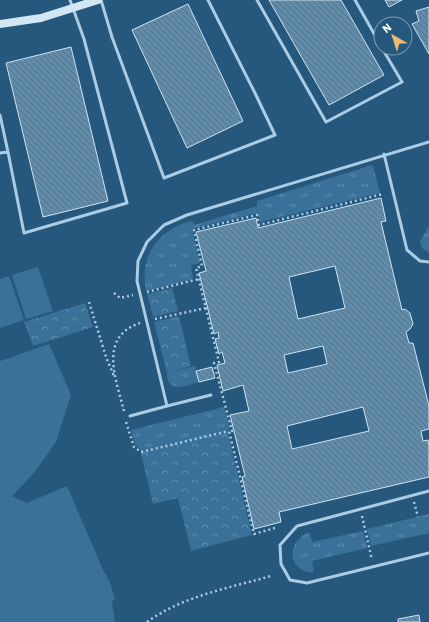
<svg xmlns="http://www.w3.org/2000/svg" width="429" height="622" font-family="'IBM Plex Sans',sans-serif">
	<defs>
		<pattern id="grass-tufts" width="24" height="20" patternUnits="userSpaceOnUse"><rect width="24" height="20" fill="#397199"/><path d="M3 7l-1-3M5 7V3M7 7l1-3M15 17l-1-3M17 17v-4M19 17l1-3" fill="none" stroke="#618dad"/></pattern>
		<pattern id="park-crowns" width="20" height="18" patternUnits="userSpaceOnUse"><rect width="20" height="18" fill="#397199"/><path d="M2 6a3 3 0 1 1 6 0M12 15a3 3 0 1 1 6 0" fill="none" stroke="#618dad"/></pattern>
		<pattern id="building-back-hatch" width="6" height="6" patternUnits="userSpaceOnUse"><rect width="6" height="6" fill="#5e8cad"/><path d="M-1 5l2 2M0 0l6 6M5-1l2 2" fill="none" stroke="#577286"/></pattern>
	</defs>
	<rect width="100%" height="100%" fill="#26577c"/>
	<path fill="url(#grass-tufts)" d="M 372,165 L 374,169 L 380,193 L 260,222 L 258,213 L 192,229 L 200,263 L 191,265 L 193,277 L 191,280 L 146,291 C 139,256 157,231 190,221 L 193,222 L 194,225 L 257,206 L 257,201 Z
		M 429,226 L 429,253 L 422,248 L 420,241 Z
		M 195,366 L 199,382 C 191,384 173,392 169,382 C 167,379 167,375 167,373 Z
		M 224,407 L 230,429 L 141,450 C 134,446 133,437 131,430 Z
		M 429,514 L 429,533 L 371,546 L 367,529 Z
		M 363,531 L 367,548 L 312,561 L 314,570 L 313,572 C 300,574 288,560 294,547 C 296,541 301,536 307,533 L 310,533 L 312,542 Z"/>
	<path fill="url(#park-crowns)" d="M 172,288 L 178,311 L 153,317 L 147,294 Z
		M 85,303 L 93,327 L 33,346 L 24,322 Z
		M 179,316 L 191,366 L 167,373 L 154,322 Z
		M 227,429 L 252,535 L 191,551 L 178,498 L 153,504 L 141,454 L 141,450 Z"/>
	<path fill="#397199" d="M 38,267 L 53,311 L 26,319 L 12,275 Z
		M 9,276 L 24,320 L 0,328 L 0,279 Z
		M 49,344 L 71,395 L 56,442 L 34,473 L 12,496 L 27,503 L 67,486 L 104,572 C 110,579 112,590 115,599 L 112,601 L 115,622 L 0,622 L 0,361 Z"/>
	<path fill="url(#building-back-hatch)" stroke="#cde4f4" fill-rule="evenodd" d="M 269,0 L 341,0 L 384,75 L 329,105 Z
		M 385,0 L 402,0 L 389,7 Z
		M 188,4 L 243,121 L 187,148 L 132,30 Z
		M 429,7 L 429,54 L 412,24 L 419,21 L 416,11 Z
		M 71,47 L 108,201 L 43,217 L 6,63 Z
		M 381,198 L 386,221 L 381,222 L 402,310 L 405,309 L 410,313 L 413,324 L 410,329 L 406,332 L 409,343 L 413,343 L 429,406 L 429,429 L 421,431 L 423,441 L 428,440 L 429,446 L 429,477 L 279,512 L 281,522 L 254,529 L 242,477 L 245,476 L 230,415 L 249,411 L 243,385 L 223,391 L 217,365 L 225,363 L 222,352 L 219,354 L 215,339 L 219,338 L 218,332 L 214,334 L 199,273 L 206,271 L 196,232 L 256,218 L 258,228 ZM 335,266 L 345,308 L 298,319 L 289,277 ZM 323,346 L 327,364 L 288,373 L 284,355 ZM 363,407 L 369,431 L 292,449 L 287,426 Z
		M 212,367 L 215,378 L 199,382 L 196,371 Z
		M 419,615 L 420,622 L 398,622 L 398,619 Z"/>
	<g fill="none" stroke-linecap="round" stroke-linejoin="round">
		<path stroke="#aacce4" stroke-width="2.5" stroke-dasharray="2 3" stroke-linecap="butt" d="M 147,292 L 199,279
			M 114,293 L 120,298 L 133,295
			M 89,302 L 106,357 L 114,376
			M 155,319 L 206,308
			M 124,411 C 116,379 98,337 140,323
			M 126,422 L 134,447 L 141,452 L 229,431
			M 414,502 L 418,517
			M 362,516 L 372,560
			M 275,528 L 254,534 L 253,530 L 229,431 L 232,431 L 214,363 L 219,362 L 196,268 L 202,266 L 194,230 L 257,215 L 259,225 L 383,194
			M 147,622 C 183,596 229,588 271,576"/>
		<path stroke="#aacce4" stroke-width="3" d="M 101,0 L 112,37 L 164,178 L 275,135 L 255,93 L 208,0
			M 257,0 L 326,122 L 402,82 L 382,48
			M 355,0 L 381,46
			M 0,115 L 8,152 L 0,153
			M 8,152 L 24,233 L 127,203 L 84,39 L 70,0
			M 384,154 L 407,250 L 420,261 L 429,262
			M 211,395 L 167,406 L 137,281 L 138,261 L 147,242 L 164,225 L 187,215 L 429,142
			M 130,416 L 167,406
			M 429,491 L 297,526 L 280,545 L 281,564 L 290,580 L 307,583 L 429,553"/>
		<path stroke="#d3e6f4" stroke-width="8" d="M 0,24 L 41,18 L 98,0"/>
	</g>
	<g transform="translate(393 36) rotate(321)"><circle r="19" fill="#26577c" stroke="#7d9ab0"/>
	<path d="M0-3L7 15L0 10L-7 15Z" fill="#edb870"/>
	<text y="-6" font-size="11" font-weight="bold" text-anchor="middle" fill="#ffffff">N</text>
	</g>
</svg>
